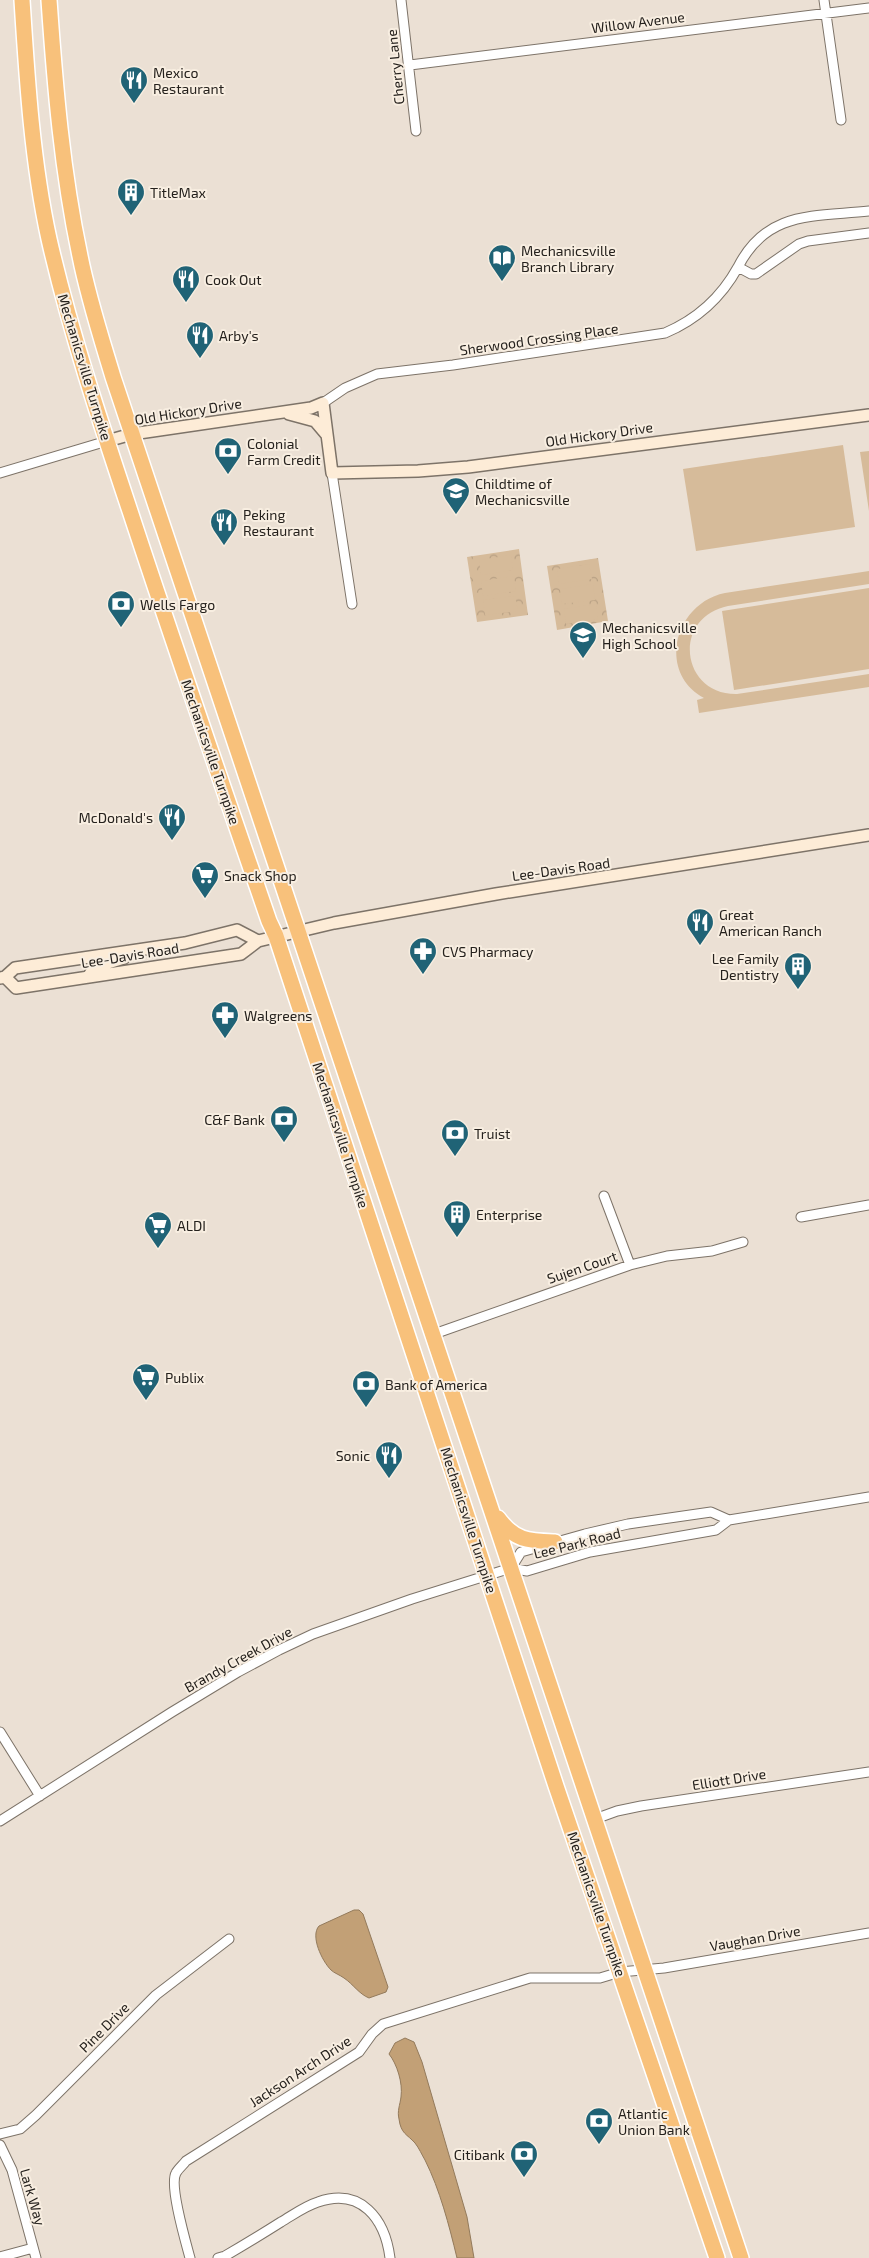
<svg xmlns="http://www.w3.org/2000/svg" width="869" height="2258" font-family="'Exo 2',sans-serif">
	<defs>
		<pattern id="park-crowns" width="20" height="18" patternUnits="userSpaceOnUse" patternTransform="scale(1.25)"><rect width="20" height="18" fill="#d6bb9a"/><path d="M2 6a3 3 0 1 1 6 0M12 15a3 3 0 1 1 6 0" fill="none" stroke="#b8a084"/></pattern>
	</defs>
	<rect width="100%" height="100%" fill="#ebe0d4"/>
	<path fill="url(#park-crowns)" d="M 519,549 L 528,615 L 477,622 L 467,557 Z
		M 598,558 L 608,621 L 557,630 L 547,566 Z"/>
	<path fill="#d6bb9a" d="M 843,445 L 855,527 L 696,551 L 683,469 Z
		M 869,451 L 869,511 L 860,452 Z
		M 511,555 L 513,570 L 481,575 L 479,560 Z
		M 589,564 L 592,579 L 559,584 L 557,569 Z
		M 869,571 L 869,584 L 728,606 C 671,618 681,695 737,694 L 869,674 L 869,687 L 699,713 L 697,700 L 704,698 C 656,672 675,603 725,593 Z
		M 514,576 L 516,591 L 483,596 L 481,581 Z
		M 593,584 L 595,600 L 562,604 L 560,589 Z
		M 869,588 L 869,669 L 734,690 L 722,611 Z
		M 515,596 L 518,611 L 485,615 L 483,600 Z
		M 596,604 L 598,619 L 566,624 L 564,609 Z"/>
	<path fill="#c2a076" stroke="#937a5b" d="M 354,1910 L 359,1910 L 363,1914 L 388,1987 L 386,1992 L 369,1998 C 359,1994 353,1984 344,1978 C 340,1975 334,1973 331,1970 C 322,1961 310,1936 319,1926 Z
		M 405,2038 L 414,2042 L 422,2062 L 467,2217 L 474,2258 L 457,2258 C 449,2225 440,2190 425,2160 C 422,2155 419,2148 415,2143 C 407,2134 401,2134 399,2119 C 397,2111 400,2105 401,2097 C 403,2083 397,2064 389,2054 L 395,2043 Z"/>
	<g fill="none" stroke-linecap="round" stroke-linejoin="round">
		<g stroke="#7d7368" stroke-width="11">
			<path id="street" d="M 401,0 L 416,131
				M 824,0 L 841,120
				M 410,65 L 869,8
				M 869,211 C 814,217 767,210 738,267 L 751,274 L 756,274 L 799,244 L 808,241 L 869,233
				M 323,403 L 345,388 L 377,374 L 453,365 L 665,333 C 698,319 721,298 738,267
				M 0,473 L 107,441
				M 332,473 L 352,604
				M 604,1196 L 630,1265
				M 801,1217 L 869,1205
				M 434,1334 L 630,1265 L 667,1256 L 712,1251 L 743,1242
				M 511,1568 L 521,1552 L 585,1534 L 628,1524 L 711,1512 L 729,1520
				M 0,1732 L 40,1796
				M 595,1819 L 617,1811 L 641,1806 L 869,1772
				M 0,1821 L 172,1712 L 238,1672 L 279,1650 L 313,1634 L 412,1599 L 511,1568 L 527,1571 L 590,1552 L 716,1530 L 729,1520 L 869,1497
				M 0,2134 L 20,2129 L 36,2115 L 156,1995 L 229,1939
				M 0,2145 L 12,2170 L 36,2258
				M 0,2257 L 33,2248
				M 190,2258 C 186,2243 169,2185 176,2173 C 178,2169 183,2165 186,2161 L 359,2052 L 372,2034 L 383,2024 L 530,1978 L 600,1978 L 620,1972 L 664,1968 L 869,1933
				M 218,2258 L 225,2256 C 244,2245 262,2234 281,2222 C 293,2215 305,2206 318,2202 C 361,2187 385,2219 390,2258"/>
		</g>
		<g stroke="#7d7368" stroke-width="14">
			<path id="secondary" d="M 289,414 L 315,421 L 326,434
				M 107,441 L 132,434 L 311,408 L 323,403 L 332,473 L 418,471 L 468,467 L 869,415
				M 5,977 L 16,988 L 241,954 L 258,941 L 334,923 L 496,894 L 869,835
				M 88,977 L 95,967 L 124,958
				M 0,978 L 5,977 L 15,968 L 185,943 L 237,930 L 258,941"/>
		</g>
		<g stroke="#fff" stroke-width="18">
			<path id="highway" d="M 22,0 C 27,79 32,161 49,239 C 70,331 100,421 130,511 C 175,648 222,784 269,921 L 276,936 L 556,1786 L 717,2258
				M 49,0 C 55,86 62,171 80,256 C 88,297 101,337 113,377 L 741,2258
				M 498,1518 C 515,1541 528,1541 555,1542"/>
		</g>
		<use href="#street" stroke="#fff" stroke-width="9"/>
		<use href="#secondary" stroke="#fdecd7" stroke-width="11"/>
		<use href="#highway" stroke="#f8c17b" stroke-width="15"/>
	</g>
	<defs>
		<g id="restaurant-pin" transform="scale(1.4375)"><path d="M0 17L-7.5 6A9.5 9.5 0 1 1 7.5 6Z" fill="#206376" stroke="#f8eee1"/><path d="M-5-6h1v4h1v-4h1v4h1v-4h1v5L-1.5 .5V6h-2V.5L-5-1ZM5-6V6H3V1.5H1.5Q1.5-4 5-6Z" fill="#fff"/></g>
		<g id="building-pin" transform="scale(1.4375)"><path d="M0 17L-7.5 6A9.5 9.5 0 1 1 7.5 6Z" fill="#206376" stroke="#f8eee1"/><path d="M-4-6H4V6H1V3H-1V6H-4ZM-2.5-4.3h1.7v1.8h-1.7ZM.8-4.3h1.7v1.8H.8ZM-2.5-1h1.7V.8h-1.7ZM.8-1h1.7V.8H.8Z" fill="#fff"/></g>
		<g id="library-pin" transform="scale(1.4375)"><path d="M0 17L-7.5 6A9.5 9.5 0 1 1 7.5 6Z" fill="#206376" stroke="#f8eee1"/><path d="M-6-4Q-3-5.5-.7-3.5V5Q-3 3-6 4ZM6-4Q3-5.5 .7-3.5V5Q3 3 6 4Z" fill="#fff"/></g>
		<g id="bank-pin" transform="scale(1.4375)"><path d="M0 17L-7.5 6A9.5 9.5 0 1 1 7.5 6Z" fill="#206376" stroke="#f8eee1"/><path d="M-6-4H6V4H-6ZM0-2.3a2.3 2.3 0 1 0 0 4.6a2.3 2.3 0 1 0 0-4.6Z" fill="#fff"/></g>
		<g id="school-pin" transform="scale(1.4375)"><path d="M0 17L-7.5 6A9.5 9.5 0 1 1 7.5 6Z" fill="#206376" stroke="#f8eee1"/><path d="M0-5L7-2L0 1L-7-2ZM-4 1L0 2.5L4 1V4Q0 6-4 4Z" fill="#fff"/></g>
		<g id="supermarket-pin" transform="scale(1.4375)"><path d="M0 17L-7.5 6A9.5 9.5 0 1 1 7.5 6Z" fill="#206376" stroke="#f8eee1"/><path d="M-6-5.5h2.5l.6 2H6L4.5 2H-2.5L-4.4-4H-6ZM-1.5 3.2a1.3 1.3 0 1 0 .1 0ZM3 3.2a1.3 1.3 0 1 0 .1 0Z" fill="#fff"/></g>
		<g id="pharmacy-pin" transform="scale(1.4375)"><path d="M0 17L-7.5 6A9.5 9.5 0 1 1 7.5 6Z" fill="#206376" stroke="#f8eee1"/><path d="M-2-6h4v4h4v4h-4v4h-4v-4h-4v-4h4Z" fill="#fff"/></g>
	</defs>
	<g fill-rule="evenodd">
		<use href="#restaurant-pin" x="134" y="80"/>
		<use href="#building-pin" x="131" y="192"/>
		<use href="#library-pin" x="502" y="258"/>
		<use href="#restaurant-pin" x="186" y="279"/>
		<use href="#restaurant-pin" x="200" y="335"/>
		<use href="#bank-pin" x="228" y="451"/>
		<use href="#school-pin" x="456" y="491"/>
		<use href="#restaurant-pin" x="224" y="522"/>
		<use href="#bank-pin" x="121" y="604"/>
		<use href="#school-pin" x="583" y="635"/>
		<use href="#restaurant-pin" x="172" y="817"/>
		<use href="#supermarket-pin" x="205" y="875"/>
		<use href="#restaurant-pin" x="700" y="922"/>
		<use href="#pharmacy-pin" x="423" y="951"/>
		<use href="#building-pin" x="798" y="966"/>
		<use href="#pharmacy-pin" x="225" y="1015"/>
		<use href="#bank-pin" x="284" y="1119"/>
		<use href="#bank-pin" x="455" y="1133"/>
		<use href="#building-pin" x="457" y="1214"/>
		<use href="#supermarket-pin" x="158" y="1225"/>
		<use href="#supermarket-pin" x="146" y="1377"/>
		<use href="#bank-pin" x="366" y="1384"/>
		<use href="#restaurant-pin" x="389" y="1455"/>
		<use href="#bank-pin" x="599" y="2121"/>
		<use href="#bank-pin" x="524" y="2154"/>
	</g>
	<g text-anchor="middle" dominant-baseline="central" stroke-width="4" stroke-linejoin="round" paint-order="stroke">
		<g font-size="14" fill="#25211d" stroke="#f8eee1">
			<text transform="translate(638 22) rotate(-7)">Willow Avenue</text>
			<text transform="translate(395 67) rotate(-96)">Cherry Lane</text>
			<text transform="translate(539 339) rotate(-8)">Sherwood Crossing Place</text>
			<text transform="translate(85 367) rotate(73)">Mechanicsville Turnpike</text>
			<text transform="translate(188 411) rotate(-9)">Old Hickory Drive</text>
			<text transform="translate(599 434) rotate(-8)">Old Hickory Drive</text>
			<text transform="translate(211 752) rotate(71)">Mechanicsville Turnpike</text>
			<text transform="translate(561 869) rotate(-8)">Lee-Davis Road</text>
			<text transform="translate(130 955) rotate(-9)">Lee-Davis Road</text>
			<text transform="translate(341 1135) rotate(72)">Mechanicsville Turnpike</text>
			<text transform="translate(582 1267) rotate(-19)">Sujen Court</text>
			<text transform="translate(469 1520) rotate(72)">Mechanicsville Turnpike</text>
			<text transform="translate(577 1543) rotate(-14)">Lee Park Road</text>
			<text transform="translate(238 1659) rotate(-29)">Brandy Creek Drive</text>
			<text transform="translate(729 1779) rotate(-9)">Elliott Drive</text>
			<text transform="translate(597 1904) rotate(71)">Mechanicsville Turnpike</text>
			<text transform="translate(755 1938) rotate(-10)">Vaughan Drive</text>
			<text transform="translate(104 2027) rotate(-45)">Pine Drive</text>
			<text transform="translate(300 2071) rotate(-33)">Jackson Arch Drive</text>
			<text transform="translate(33 2197) rotate(74)">Lark Way</text>
		</g>
		<g font-size="14" fill="#25211d" stroke="#f8eee1" text-anchor="start">
			<text x="153" y="72">Mexico<tspan x="153" dy="16">Restaurant</tspan></text>
			<text x="150" y="192">TitleMax</text>
			<text x="521" y="250">Mechanicsville<tspan x="521" dy="16">Branch Library</tspan></text>
			<text x="205" y="279">Cook Out</text>
			<text x="219" y="335">Arby's</text>
			<text x="247" y="443">Colonial<tspan x="247" dy="16">Farm Credit</tspan></text>
			<text x="475" y="483">Childtime of<tspan x="475" dy="16">Mechanicsville</tspan></text>
			<text x="243" y="514">Peking<tspan x="243" dy="16">Restaurant</tspan></text>
			<text x="140" y="604">Wells Fargo</text>
			<text x="602" y="627">Mechanicsville<tspan x="602" dy="16">High School</tspan></text>
			<text x="153" y="817" text-anchor="end">McDonald's</text>
			<text x="224" y="875">Snack Shop</text>
			<text x="719" y="914">Great<tspan x="719" dy="16">American Ranch</tspan></text>
			<text x="442" y="951">CVS Pharmacy</text>
			<text x="779" y="958" text-anchor="end">Lee Family<tspan x="779" dy="16">Dentistry</tspan></text>
			<text x="244" y="1015">Walgreens</text>
			<text x="265" y="1119" text-anchor="end">C&amp;F Bank</text>
			<text x="474" y="1133">Truist</text>
			<text x="476" y="1214">Enterprise</text>
			<text x="177" y="1225">ALDI</text>
			<text x="165" y="1377">Publix</text>
			<text x="385" y="1384">Bank of America</text>
			<text x="370" y="1455" text-anchor="end">Sonic</text>
			<text x="618" y="2113">Atlantic<tspan x="618" dy="16">Union Bank</tspan></text>
			<text x="505" y="2154" text-anchor="end">Citibank</text>
		</g>
	</g>
</svg>
